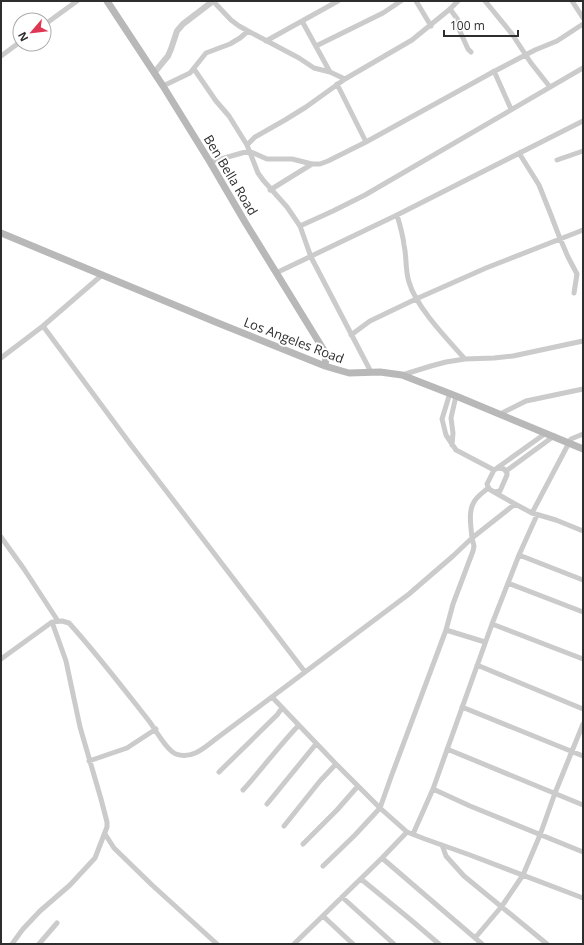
<svg xmlns="http://www.w3.org/2000/svg" width="584" height="945" font-family="'Open Sans',sans-serif">
	<rect width="100%" height="100%" fill="#fff"/>
	<g fill="none" stroke-linecap="round" stroke-linejoin="round">
		<path stroke="#cbcbcb" stroke-width="5" d="M 213,1 L 231,20 L 239,26 L 248,31 L 299,58 L 314,68 L 330,72 L 345,79
			M 416,1 L 431,26
			M 485,1 L 512,34 L 531,63 L 550,87
			M 572,1 L 583,18
			M 450,9 L 458,20 L 458,27 L 468,49 L 471,52
			M 302,21 L 330,72
			M 44,25 L 77,1
			M 266,41 L 338,1
			M 316,46 L 383,13 L 401,1
			M 1,56 L 20,42
			M 194,69 L 216,101 L 229,116 L 247,145 L 258,173 L 263,180 L 287,207 L 300,226 L 311,257 L 371,372
			M 494,71 L 511,109
			M 337,84 L 366,142
			M 163,86 L 190,73 L 206,53 L 230,44 L 240,38 L 248,31
			M 247,145 L 255,137 L 285,120 L 306,107 L 345,79 L 412,40 L 450,9 L 458,1
			M 519,153 L 539,185 L 551,215 L 559,236 L 568,257 L 577,274 L 574,293
			M 557,160 L 583,151
			M 210,162 L 249,151 L 267,159 L 292,159 L 312,164 L 320,164 L 328,161 L 366,142 L 493,72 L 535,50 L 557,41 L 583,24
			M 270,190 L 312,164
			M 397,215 C 400,225 403,235 404,245 C 407,258 405,270 409,282 C 416,307 447,339 465,359
			M 300,226 L 333,211 L 365,195 L 583,68
			M 276,273 L 397,215 L 583,121
			M 43,326 L 131,445 L 305,672
			M 351,335 L 370,321 L 416,299 L 486,268 L 583,230
			M 1,358 L 43,326 L 102,275
			M 402,375 L 431,366 L 446,362 L 465,359 L 494,358 L 513,356 L 583,341
			M 450,393 L 442,419 L 446,435 L 456,450 L 494,470
			M 500,414 L 526,401 L 583,389
			M 452,445 L 453,433 L 451,418 L 456,396
			M 497,468 L 546,433
			M 498,468 L 504,469 L 507,473 L 507,475 L 500,491 L 494,492 L 489,489 L 487,484 L 494,470 Z
			M 506,471 L 554,436
			M 494,492 L 515,504 L 532,513 L 556,520 L 583,531
			M 532,513 L 571,439 L 583,434
			M 1,537 L 24,569 L 58,621
			M 519,555 L 583,580
			M 508,583 L 583,612
			M 492,624 L 583,659
			M 446,630 L 485,642
			M 1,659 L 52,622 L 62,621 L 69,623 C 97,654 123,688 149,721 C 156,730 166,750 176,754 C 192,760 205,747 217,738 L 409,594 L 453,556 L 472,538 C 471,527 468,511 474,502 C 477,496 484,492 488,488
			M 477,665 L 583,709
			M 272,697 L 336,764 L 380,808 L 407,832
			M 462,707 L 583,756
			M 447,749 L 583,805
			M 89,761 L 127,748 L 156,729
			M 219,772 L 277,715 L 282,708
			M 433,789 L 470,806 L 583,852
			M 243,790 C 262,769 279,746 298,726
			M 267,804 L 316,744
			M 284,826 L 320,781 L 336,764
			M 105,834 L 114,848 L 152,885 L 217,944
			M 413,834 L 433,789 L 492,624 L 519,555 L 537,515
			M 303,844 L 337,810 L 358,786
			M 442,845 L 446,856 L 464,876 L 547,944
			M 382,858 L 407,832 L 425,839 L 470,855 L 583,898
			M 323,866 L 355,835 L 380,808 L 391,777 L 446,630 L 453,604 L 473,551 L 474,546 L 472,538 L 515,504
			M 361,879 L 411,920 L 439,944
			M 342,897 L 394,944
			M 323,916 L 353,944
			M 475,938 L 502,906 L 523,875 L 540,835 L 555,793 L 583,724
			M 12,944 L 23,929 L 40,911 L 70,885 L 95,858 L 107,827 L 107,822 L 101,799 L 80,727 L 66,661 L 52,622
			M 39,944 L 57,923
			M 294,944 L 382,858 L 482,944"/>
		<path stroke="#cbcbcb" stroke-width="6" d="M 154,73 L 168,56 L 171,49 L 177,31 L 183,24 L 213,1"/>
		<path stroke="#b8b8b8" stroke-width="7" d="M 107,1 L 163,86 L 210,162 L 245,222 L 325,352 L 326,357 L 325,366
			M 1,233 L 218,323 L 325,366 L 335,369 L 349,373 L 380,372 L 402,375 L 456,396 L 583,449"/>
	</g>
	<g text-anchor="middle" dominant-baseline="central" stroke-width="4" stroke-linejoin="round" paint-order="stroke">
		<g font-size="13" fill="#2e2e2e" stroke="#fff">
			<text transform="translate(231 175) rotate(59)">Ben Bella Road</text>
			<text transform="translate(294 340) rotate(21)">Los Angeles Road</text>
		</g>
	</g>
	<rect width="584" height="945" fill="none" stroke="#2e2e2e" stroke-width="4"/>
	<g transform="translate(32 32) rotate(242)"><circle r="19" fill="#ffffff" stroke="#ababab"/>
	<path d="M0-3L7 15L0 10L-7 15Z" fill="#de3653"/>
	<text y="-6" font-size="11" font-weight="bold" text-anchor="middle" fill="#2e2e2e">N</text>
	</g>
	<path d="M444 30v6h74v-6" fill="none" stroke="#2e2e2e" stroke-width="2"/>
	<text x="450" y="30" font-size="12" fill="#2e2e2e" stroke="#ffffff" stroke-width="3" paint-order="stroke">100 m</text>
</svg>
